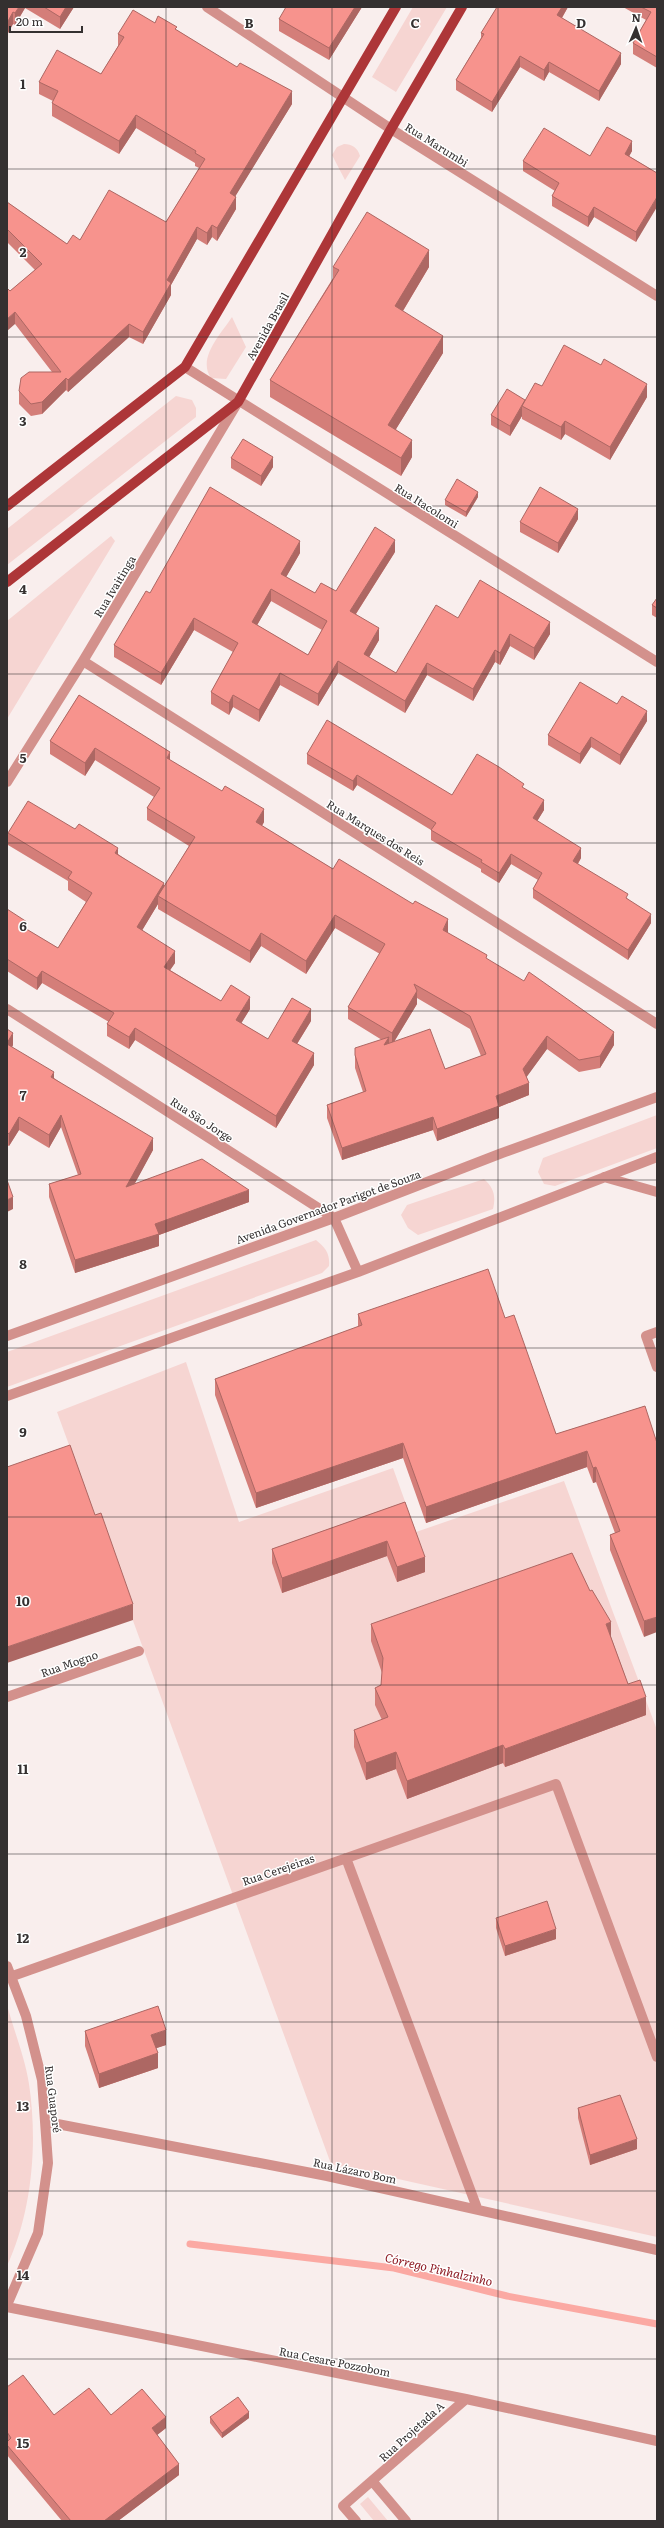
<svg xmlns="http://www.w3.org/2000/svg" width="664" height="2528" font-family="Literata,serif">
	<rect width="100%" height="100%" fill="#f9eeed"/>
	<path fill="#f6d5d2" d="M 413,7 L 447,7 L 396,92 L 372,77 Z
		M 344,144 C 352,144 358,148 360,156 L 345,180 L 332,155 L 337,147 Z
		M 232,317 L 246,347 L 226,379 L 211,378 C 197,358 221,334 232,317 Z
		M 176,396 L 192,400 L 196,408 L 196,417 L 7,565 L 7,529 Z
		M 111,536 L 115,541 L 7,719 L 7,621 Z
		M 657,1115 L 657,1148 L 555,1186 L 544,1184 L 538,1172 L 543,1158 Z
		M 484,1179 C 494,1188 496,1196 493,1209 L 418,1235 L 408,1228 L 401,1215 L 407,1205 Z
		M 316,1240 C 326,1248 330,1254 329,1266 L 322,1273 L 7,1387 L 7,1352 Z
		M 186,1362 L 239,1522 L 393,1468 L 416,1532 L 564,1481 L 657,1730 L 657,2237 L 331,2164 L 57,1412 Z
		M 7,2005 C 14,2031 25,2058 29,2084 C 38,2144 32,2212 7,2266 Z
		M 368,2497 L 388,2521 L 374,2521 L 360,2504 Z"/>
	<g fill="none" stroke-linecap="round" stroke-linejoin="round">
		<path stroke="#fba9a3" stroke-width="7" d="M 190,2244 L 394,2268 L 507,2296 L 657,2324"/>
		<path stroke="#d3918c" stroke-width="10" d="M 207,7 L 391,129 L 657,296
			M 185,367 L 657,662
			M 83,661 L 657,1024
			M 7,782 L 83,661 L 238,402
			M 7,1009 L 334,1218 L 358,1272
			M 604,1177 L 657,1192
			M 657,1332 L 646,1336 L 657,1367
			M 7,1336 L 334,1218 L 502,1153 L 657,1097
			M 7,1396 L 358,1272 L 657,1157
			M 7,1697 L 139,1651
			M 346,1858 L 477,2208
			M 7,1966 L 26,2016 L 42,2080 L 48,2163 L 38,2233 L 7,2305
			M 7,1978 L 556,1784 L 657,2057
			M 47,2122 L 327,2176 L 657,2250
			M 7,2307 L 466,2399 L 657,2441
			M 373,2482 L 406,2521
			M 356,2521 L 343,2506 L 466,2399"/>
		<path stroke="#ad3638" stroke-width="10" d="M 7,506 L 185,367 L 396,7
			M 7,582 L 238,402 L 391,129 L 462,7"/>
	</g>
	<path fill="#d47e79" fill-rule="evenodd" d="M 7,7 L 74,7 L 60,29 L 25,8 L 15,25 L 13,24 L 7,35 Z
		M 362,7 L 329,60 L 279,31 L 279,19 Z
		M 497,7 L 568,7 L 562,18 L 621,64 L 599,101 L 549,72 L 544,81 L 520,67 L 492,112 L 456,90 L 456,80 L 481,38 L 481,33 Z
		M 623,7 L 657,7 L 657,68 L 633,54 L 633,43 L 646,20 Z
		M 155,23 L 177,30 L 292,104 L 235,196 L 236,209 L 217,241 L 212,237 L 207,245 L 197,239 L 171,285 L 171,295 L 143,344 L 129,337 L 68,392 L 66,390 L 42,414 L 31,416 L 19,404 L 19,391 L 52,372 L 15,324 L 10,291 L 35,270 L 7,242 L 7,202 L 67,244 L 80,240 L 166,222 L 199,168 L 195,166 L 195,163 L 136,128 L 119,154 L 52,116 L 52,103 L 53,101 L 39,94 L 39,82 L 101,74 L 118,46 L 118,34 Z
		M 632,151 L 629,156 L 657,173 L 636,242 L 594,217 L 588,227 L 552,206 L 552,196 L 555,191 L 523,171 L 523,161 L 590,156 Z
		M 333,267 L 429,267 L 403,311 L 443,353 L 396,429 L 412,457 L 401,476 L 270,397 L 270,380 L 333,278 Z
		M 542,386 L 647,397 L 610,460 L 565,434 L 561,440 L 522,419 L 522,416 L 510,436 L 491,425 L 491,415 L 525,400 Z
		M 231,458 L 273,467 L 261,486 L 231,468 Z
		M 478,497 L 466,517 L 445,505 L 445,500 Z
		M 578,519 L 558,553 L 520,532 L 520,522 Z
		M 395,552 L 356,614 L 379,640 L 369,657 L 396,673 L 458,618 L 550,634 L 534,660 L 510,646 L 500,665 L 495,662 L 473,701 L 427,675 L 405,713 L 338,673 L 318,706 L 280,685 L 259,722 L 233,707 L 229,715 L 211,704 L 211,692 L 233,652 L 194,630 L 161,685 L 114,657 L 114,645 L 150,593 L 300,553 L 286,577 L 315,593 L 336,591 ZM 271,601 L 322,630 L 308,655 L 257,625 Z
		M 657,598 L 657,618 L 652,615 L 652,605 Z
		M 79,695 L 170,760 L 264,822 L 262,826 L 333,869 L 448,932 L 448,933 L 614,1045 L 600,1068 L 579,1072 L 547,1049 L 526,1077 L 529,1095 L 499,1107 L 499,1118 L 437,1141 L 433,1130 L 342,1160 L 327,1118 L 327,1105 L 363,1092 L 355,1068 L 355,1055 L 382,1040 L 348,1019 L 348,1007 L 380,954 L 335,928 L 306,974 L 261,946 L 250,963 L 158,909 L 158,904 L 142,930 L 175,963 L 170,970 L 221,1001 L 250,1009 L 241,1023 L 268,1039 L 311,1021 L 297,1044 L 314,1065 L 276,1128 L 135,1040 L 129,1049 L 107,1036 L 107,1024 L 109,1022 L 42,983 L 37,990 L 7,971 L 7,909 L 27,930 L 58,948 L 86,902 L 68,890 L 68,881 L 8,845 L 8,833 L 75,829 L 118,854 L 164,887 L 189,846 L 147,820 L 147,808 L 154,797 L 95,760 L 85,776 L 50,754 L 50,741 ZM 417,998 L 470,1029 L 481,1056 L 445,1069 L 394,1042 L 417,1004 Z
		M 647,721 L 620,765 L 591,747 L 580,764 L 548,745 L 548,735 Z
		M 307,754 L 452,795 L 524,788 L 544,810 L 537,821 L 581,858 L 578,864 L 628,899 L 651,923 L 628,960 L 533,898 L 533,889 L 538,880 L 511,864 L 499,883 L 481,872 L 481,869 L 431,840 L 431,830 L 357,785 L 353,791 L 307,764 Z
		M 7,1029 L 13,1045 L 12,1047 L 54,1078 L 153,1150 L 134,1184 L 249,1202 L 159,1235 L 159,1246 L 75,1273 L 49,1197 L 49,1184 L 78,1175 L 61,1127 L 49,1148 L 19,1130 L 9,1146 L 7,1145 Z
		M 358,1314 L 505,1318 L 556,1434 L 645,1406 L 644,1637 L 610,1550 L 610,1535 L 615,1533 L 596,1482 L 593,1483 L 587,1467 L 426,1523 L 403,1458 L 256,1508 L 215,1395 L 215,1379 L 358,1327 Z
		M 405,1502 L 425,1572 L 397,1582 L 387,1556 L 282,1593 L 272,1563 L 272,1549 Z
		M 371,1624 L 611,1637 L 628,1684 L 646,1715 L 505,1767 L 503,1763 L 407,1799 L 396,1769 L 366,1780 L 354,1747 L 354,1730 L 382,1720 L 375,1705 L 375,1688 L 381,1685 L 382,1673 L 371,1641 Z
		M 496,1918 L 556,1939 L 505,1956 L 496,1928 Z
		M 85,2031 L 166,2045 L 156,2048 L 158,2068 L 99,2088 L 85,2046 Z
		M 578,2108 L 637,2149 L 590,2165 L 578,2118 Z
		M 7,2387 L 54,2415 L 111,2415 L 166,2428 L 157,2435 L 179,2475 L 118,2521 L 62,2521 L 7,2455 Z
		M 210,2417 L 249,2418 L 222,2438 L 210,2423 Z"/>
	<path fill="#ad6763" d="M 19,7 L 25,7 L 25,8 L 15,25 L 15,13 Z
		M 66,7 L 74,7 L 60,29 L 60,17 Z
		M 355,7 L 362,7 L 329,60 L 329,48 Z
		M 562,7 L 568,7 L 557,26 L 557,15 Z
		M 13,12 L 13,24 L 7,35 L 7,23 Z
		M 621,53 L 621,64 L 599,101 L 599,91 Z
		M 520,56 L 520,67 L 492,112 L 492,102 Z
		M 549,62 L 549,72 L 544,81 L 544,70 Z
		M 292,91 L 292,104 L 230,205 L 230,193 Z
		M 136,115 L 136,128 L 119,154 L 119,141 Z
		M 632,141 L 632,151 L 625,164 L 625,154 Z
		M 236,197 L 236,209 L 217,241 L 217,228 Z
		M 657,197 L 657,207 L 636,242 L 636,232 Z
		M 594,207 L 594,217 L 588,227 L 588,217 Z
		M 212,225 L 212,237 L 207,245 L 207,233 Z
		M 197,227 L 197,239 L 171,285 L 171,295 L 143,344 L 143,332 L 167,280 Z
		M 429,250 L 429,267 L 395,324 L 395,306 Z
		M 15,312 L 15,324 L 7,331 L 7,319 Z
		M 129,324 L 129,337 L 68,392 L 68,380 Z
		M 443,336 L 443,353 L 388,442 L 388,425 Z
		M 66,378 L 66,390 L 42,414 L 42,402 Z
		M 647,384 L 647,397 L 610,460 L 610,447 Z
		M 522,406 L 522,416 L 510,436 L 510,426 Z
		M 565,421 L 565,434 L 561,440 L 561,427 Z
		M 412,440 L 412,457 L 401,476 L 401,458 Z
		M 273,457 L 273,467 L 261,486 L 261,476 Z
		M 478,492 L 478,497 L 466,517 L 466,512 Z
		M 578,509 L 578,519 L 558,553 L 558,543 Z
		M 395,540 L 395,552 L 350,623 L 350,611 Z
		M 300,541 L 300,553 L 281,586 L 281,574 Z
		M 271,589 L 271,601 L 252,634 L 252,622 Z
		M 194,618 L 194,630 L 161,685 L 161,673 Z
		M 550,622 L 550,634 L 534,660 L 534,648 Z
		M 379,628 L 379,640 L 364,666 L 364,654 Z
		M 510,634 L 510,646 L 500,665 L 500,653 Z
		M 495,650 L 495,662 L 473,701 L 473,689 Z
		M 338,661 L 338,673 L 318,706 L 318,694 Z
		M 427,663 L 427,675 L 405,713 L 405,701 Z
		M 280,673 L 280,685 L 259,722 L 259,710 Z
		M 233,695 L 233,707 L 229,715 L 229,703 Z
		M 647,711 L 647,721 L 620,765 L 620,755 Z
		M 591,737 L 591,747 L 580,764 L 580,754 Z
		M 95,748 L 95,760 L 85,776 L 85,763 Z
		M 170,752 L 170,765 L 167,758 Z
		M 357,775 L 357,785 L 353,791 L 353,781 Z
		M 544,800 L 544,810 L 533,828 L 533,818 Z
		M 264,809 L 264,822 L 256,835 L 256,822 Z
		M 118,848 L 118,860 L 115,853 Z
		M 581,848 L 581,858 L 573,871 L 573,861 Z
		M 511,854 L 511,864 L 499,883 L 499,873 Z
		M 164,883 L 164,895 L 158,896 L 158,904 L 137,939 L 137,927 Z
		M 651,914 L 651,923 L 628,960 L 628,950 Z
		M 335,915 L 335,928 L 306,974 L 306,961 Z
		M 448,919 L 448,932 L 443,942 L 443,930 Z
		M 27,922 L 27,934 L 23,927 Z
		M 261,933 L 261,946 L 250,963 L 250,951 Z
		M 175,951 L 175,963 L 164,979 L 164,967 Z
		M 42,971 L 42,983 L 37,990 L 37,978 Z
		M 417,991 L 417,1004 L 392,1045 L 392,1033 Z
		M 250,997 L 250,1009 L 236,1032 L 236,1020 Z
		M 311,1009 L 311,1021 L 292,1052 L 292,1041 Z
		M 135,1028 L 135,1040 L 129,1049 L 129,1037 Z
		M 614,1032 L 614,1045 L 600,1068 L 600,1056 Z
		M 13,1033 L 13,1045 L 7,1056 L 7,1043 Z
		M 547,1036 L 547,1049 L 523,1082 L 523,1069 Z
		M 389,1037 L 389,1050 L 384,1045 Z
		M 314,1053 L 314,1065 L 276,1128 L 276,1116 Z
		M 54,1072 L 54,1084 L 51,1077 Z
		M 529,1083 L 529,1095 L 499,1107 L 499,1118 L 437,1141 L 437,1129 L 496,1096 Z
		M 61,1115 L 61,1127 L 49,1148 L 49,1135 Z
		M 19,1117 L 19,1130 L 9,1146 L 9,1134 Z
		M 433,1117 L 433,1130 L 342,1160 L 342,1148 Z
		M 153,1138 L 153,1150 L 126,1200 L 126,1187 Z
		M 249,1190 L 249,1202 L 159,1235 L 159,1246 L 75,1273 L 75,1260 L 155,1224 Z
		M 13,1197 L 13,1209 L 7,1212 L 7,1200 Z
		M 403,1443 L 403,1458 L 256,1508 L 256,1493 Z
		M 587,1451 L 587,1467 L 426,1523 L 426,1507 Z
		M 596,1467 L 596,1482 L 593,1483 L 593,1468 Z
		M 387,1541 L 387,1556 L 282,1593 L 282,1578 Z
		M 425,1557 L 425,1572 L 397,1582 L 397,1567 Z
		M 133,1604 L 133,1620 L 7,1663 L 7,1647 Z
		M 657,1617 L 657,1632 L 644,1637 L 644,1621 Z
		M 611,1622 L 611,1639 L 606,1624 Z
		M 646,1697 L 646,1715 L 505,1767 L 505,1749 Z
		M 503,1745 L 503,1763 L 407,1799 L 407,1781 Z
		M 396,1752 L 396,1769 L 366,1780 L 366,1763 Z
		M 556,1929 L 556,1939 L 505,1956 L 505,1946 Z
		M 166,2030 L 166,2045 L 151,2050 L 151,2035 Z
		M 158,2053 L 158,2068 L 99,2088 L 99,2074 Z
		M 637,2139 L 637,2149 L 590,2165 L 590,2155 Z
		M 249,2412 L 249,2418 L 222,2438 L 222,2433 Z
		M 166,2417 L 166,2428 L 152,2439 L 152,2428 Z
		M 179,2464 L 179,2475 L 118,2521 L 104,2521 Z"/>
	<path fill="#f7938d" stroke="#ad6763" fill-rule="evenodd" d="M 7,7 L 19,7 L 15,13 L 13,12 L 7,23 Z
		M 44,7 L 66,7 L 60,17 Z
		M 286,7 L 355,7 L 329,48 L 279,19 Z
		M 497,7 L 562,7 L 557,15 L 621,53 L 599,91 L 549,62 L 544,70 L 520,56 L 492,102 L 456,80 L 484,34 L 481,33 Z
		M 641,7 L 657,7 L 657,57 L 633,43 L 651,12 Z
		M 133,10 L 155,23 L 158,16 L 177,27 L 175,29 L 237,67 L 240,63 L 292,91 L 230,193 L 236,197 L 217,228 L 212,225 L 207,233 L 197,227 L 167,280 L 171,283 L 143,332 L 129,324 L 68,380 L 66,378 L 42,402 L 31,404 L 19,391 L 21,378 L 29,372 L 61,372 L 15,312 L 7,319 L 7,288 L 10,291 L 42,264 L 7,229 L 7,202 L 67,244 L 73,235 L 80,240 L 109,190 L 166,222 L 205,159 L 195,153 L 196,151 L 136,115 L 119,141 L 52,103 L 58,91 L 39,82 L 57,50 L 101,74 L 124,37 L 118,34 Z
		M 607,127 L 632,141 L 625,154 L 657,173 L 657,197 L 636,232 L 594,207 L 588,217 L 552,196 L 559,183 L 523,161 L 544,128 L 590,156 Z
		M 367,212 L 429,250 L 395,306 L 443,336 L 388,425 L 412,440 L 401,458 L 270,380 L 339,270 L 333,267 Z
		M 564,345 L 601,365 L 604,359 L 647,384 L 610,447 L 565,421 L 561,427 L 522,406 L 535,383 L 542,386 Z
		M 507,389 L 525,400 L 510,426 L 491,415 Z
		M 243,439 L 273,457 L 261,476 L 231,458 Z
		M 457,479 L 478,492 L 466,512 L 445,500 Z
		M 210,487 L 300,541 L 281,574 L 315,593 L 321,583 L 336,591 L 375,527 L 395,540 L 350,611 L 379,628 L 364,654 L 396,673 L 436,605 L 458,618 L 480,580 L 550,622 L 534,648 L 510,634 L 500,653 L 495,650 L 473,689 L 427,663 L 405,701 L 338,661 L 318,694 L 280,673 L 259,710 L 233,695 L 229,703 L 211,692 L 238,643 L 194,618 L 161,673 L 114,645 L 146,591 L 150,593 ZM 271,589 L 327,621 L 308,655 L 252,622 Z
		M 540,487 L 578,509 L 558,543 L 520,522 Z
		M 657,598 L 657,608 L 652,605 Z
		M 580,682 L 617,704 L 622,696 L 647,711 L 620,755 L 591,737 L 580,754 L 548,735 Z
		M 79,695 L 170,752 L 167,758 L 222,791 L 225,786 L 264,809 L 256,822 L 333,869 L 339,859 L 413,904 L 415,901 L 448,919 L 443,930 L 487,955 L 486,958 L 524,981 L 529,972 L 614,1032 L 600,1056 L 579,1060 L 547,1036 L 523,1069 L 529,1083 L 496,1096 L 499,1106 L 437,1129 L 433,1117 L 342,1148 L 327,1105 L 366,1091 L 355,1055 L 355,1048 L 389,1037 L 384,1045 L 430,1029 L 445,1069 L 486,1054 L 470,1016 L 414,984 L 417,991 L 392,1033 L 348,1007 L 385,944 L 335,915 L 306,961 L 261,933 L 250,951 L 158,896 L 195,837 L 147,808 L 160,788 L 95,748 L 85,763 L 50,741 Z
		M 327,720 L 452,795 L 477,754 L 499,767 L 524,784 L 522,787 L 544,800 L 533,818 L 581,848 L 573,861 L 628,894 L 626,898 L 651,914 L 628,950 L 533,889 L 542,873 L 511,854 L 499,873 L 481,862 L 482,860 L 431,830 L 436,823 L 357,775 L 353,781 L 307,754 Z
		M 28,801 L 75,829 L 79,824 L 118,848 L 115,853 L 164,883 L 137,927 L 175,951 L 164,967 L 221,1001 L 231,985 L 250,997 L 236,1020 L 268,1039 L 292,998 L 311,1009 L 292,1041 L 314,1053 L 276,1116 L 135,1028 L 129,1037 L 107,1024 L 114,1013 L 42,971 L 37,978 L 7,959 L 7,909 L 27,922 L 23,927 L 58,948 L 92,893 L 68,878 L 72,872 L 8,833 Z
		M 7,1029 L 13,1033 L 7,1043 Z
		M 7,1044 L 54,1072 L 51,1077 L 153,1138 L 126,1187 L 202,1159 L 249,1190 L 155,1224 L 159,1234 L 75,1260 L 49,1184 L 81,1174 L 61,1115 L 49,1135 L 19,1117 L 9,1134 L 7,1132 Z
		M 7,1180 L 13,1197 L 7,1200 Z
		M 488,1269 L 505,1318 L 514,1315 L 556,1434 L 645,1406 L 657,1443 L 657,1617 L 644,1621 L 610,1535 L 620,1531 L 596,1467 L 593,1468 L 587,1451 L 426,1507 L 403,1443 L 256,1493 L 215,1379 L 362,1325 L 358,1314 Z
		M 70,1445 L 95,1515 L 101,1513 L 133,1604 L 7,1647 L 7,1467 Z
		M 405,1502 L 425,1557 L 397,1567 L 387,1541 L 282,1578 L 272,1549 Z
		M 572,1553 L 590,1591 L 592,1590 L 611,1622 L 606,1624 L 628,1684 L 640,1680 L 646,1697 L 505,1749 L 503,1745 L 407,1781 L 396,1752 L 366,1763 L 354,1730 L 388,1717 L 375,1688 L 381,1685 L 383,1658 L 371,1624 Z
		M 547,1901 L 556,1929 L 505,1946 L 496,1918 Z
		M 158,2006 L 166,2030 L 151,2035 L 158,2053 L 99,2074 L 85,2031 Z
		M 620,2095 L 637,2139 L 590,2155 L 578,2108 Z
		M 23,2375 L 54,2415 L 89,2388 L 111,2415 L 142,2389 L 166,2417 L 152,2428 L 179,2464 L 104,2521 L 71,2521 L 7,2445 L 7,2442 L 11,2438 L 7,2432 L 7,2387 Z
		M 238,2397 L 249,2412 L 222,2433 L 210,2417 Z"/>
	<path fill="none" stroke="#343030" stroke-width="1" stroke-opacity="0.55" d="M 166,7 L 166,2521M 332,7 L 332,2521M 498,7 L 498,2521M 7,169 L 657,169M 7,337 L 657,337M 7,506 L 657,506M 7,674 L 657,674M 7,843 L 657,843M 7,1011 L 657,1011M 7,1180 L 657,1180M 7,1348 L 657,1348M 7,1517 L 657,1517M 7,1685 L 657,1685M 7,1854 L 657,1854M 7,2022 L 657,2022M 7,2191 L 657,2191M 7,2359 L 657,2359"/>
	<g text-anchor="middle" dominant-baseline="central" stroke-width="3" stroke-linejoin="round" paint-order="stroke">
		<g font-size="11" fill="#343030" stroke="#fff">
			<text transform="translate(437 144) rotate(32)">Rua Marumbi</text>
			<text transform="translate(267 326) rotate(-61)">Avenida Brasil</text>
			<text transform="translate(427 505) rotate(32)">Rua Itacolomi</text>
			<text transform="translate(114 586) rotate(-59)">Rua Ivaitinga</text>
			<text transform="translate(376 832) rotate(32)">Rua Marques dos Reis</text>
			<text transform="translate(202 1119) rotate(33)">Rua São Jorge</text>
			<text transform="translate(328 1206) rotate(-20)">Avenida Governador Parigot de Souza</text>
			<text transform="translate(69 1663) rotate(-19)">Rua Mogno</text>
			<text transform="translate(278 1869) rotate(-19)">Rua Cerejeiras</text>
			<text transform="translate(54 2099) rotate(83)">Rua Guaporé</text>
			<text transform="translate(355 2170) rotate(12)">Rua Lázaro Bom</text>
			<text transform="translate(335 2361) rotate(11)">Rua Cesare Pozzobom</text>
			<text transform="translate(411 2431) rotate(-42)">Rua Projetada A</text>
		</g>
		<g font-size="12" font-style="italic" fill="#8b151e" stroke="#fff">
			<text transform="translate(439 2269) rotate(13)">Córrego Pinhalzinho</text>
		</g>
	</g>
	<g font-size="13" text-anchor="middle" font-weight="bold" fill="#343030" stroke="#fff" stroke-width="3" stroke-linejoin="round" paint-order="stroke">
		<text x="249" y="28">B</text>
		<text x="415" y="28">C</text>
		<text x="581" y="28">D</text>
		<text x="23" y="89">1</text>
		<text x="23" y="257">2</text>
		<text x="23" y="426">3</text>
		<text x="23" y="594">4</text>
		<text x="23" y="763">5</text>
		<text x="23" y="931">6</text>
		<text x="23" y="1100">7</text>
		<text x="23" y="1269">8</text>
		<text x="23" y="1437">9</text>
		<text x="23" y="1606">10</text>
		<text x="23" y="1774">11</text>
		<text x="23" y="1943">12</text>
		<text x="23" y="2111">13</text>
		<text x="23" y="2280">14</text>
		<text x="23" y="2448">15</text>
	</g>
	<rect width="664" height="2528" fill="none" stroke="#343030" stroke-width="16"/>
	<g transform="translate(636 28) rotate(2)" stroke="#ffffff" stroke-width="3" paint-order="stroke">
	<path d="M0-3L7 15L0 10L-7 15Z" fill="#343030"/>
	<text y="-6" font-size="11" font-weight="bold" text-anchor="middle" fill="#343030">N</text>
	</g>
	<path d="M10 26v6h72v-6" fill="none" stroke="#343030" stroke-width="2"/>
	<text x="16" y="26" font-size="12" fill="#343030" stroke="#ffffff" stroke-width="3" paint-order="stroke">20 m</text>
</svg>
